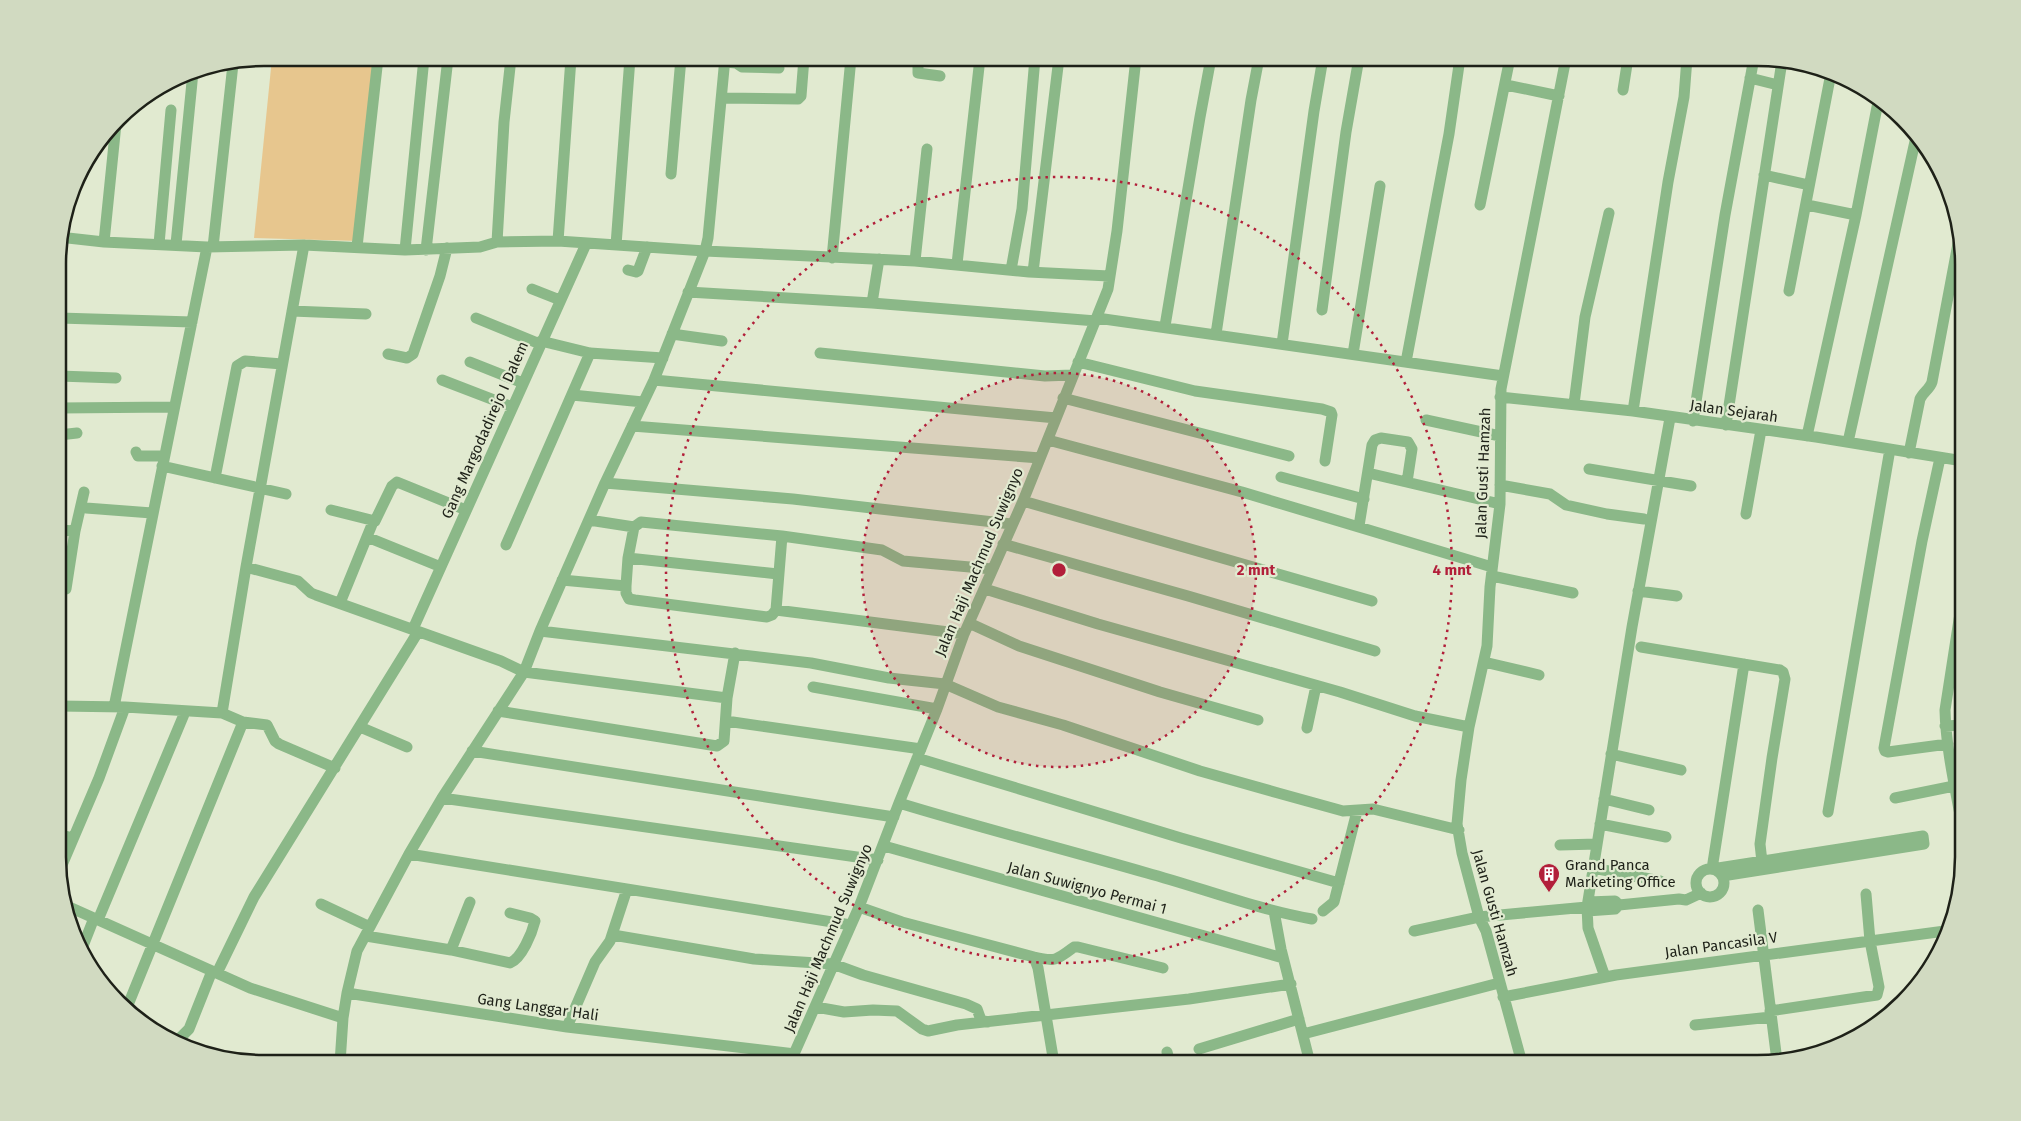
<svg xmlns="http://www.w3.org/2000/svg" width="2021" height="1121" font-family="'Fira Sans',sans-serif">
	<rect width="100%" height="100%" fill="#e1ead0"/>
	<path fill="#e7c68e" d="M 272,58 L 375,58 L 358,241 L 254,238 Z"/>
	<g fill="none" stroke-linecap="round" stroke-linejoin="round">
		<path stroke="#8bb888" stroke-width="11" d="M 918,58 L 918,73 L 940,76
			M 725,62 L 736,63 L 742,67 L 779,68
			M 1750,78 L 1778,85
			M 1506,85 L 1559,96
			M 1623,90 L 1628,58
			M 722,98 L 798,99 L 801,96 L 804,58
			M 671,174 L 681,58
			M 1764,175 L 1809,185
			M 1480,205 L 1510,58
			M 1807,205 L 1856,215
			M 59,237 L 104,242 L 207,247 L 304,245 L 405,250 L 480,247 L 497,242 L 558,241 L 705,251 L 915,261 L 1029,272 L 1109,276
			M 558,241 L 571,58
			M 104,242 L 116,124
			M 497,242 L 504,122 L 511,58
			M 159,244 L 171,110
			M 176,244 L 193,72
			M 616,245 L 630,58
			M 213,247 L 233,64
			M 357,247 L 378,58
			M 405,250 L 424,58
			M 426,250 L 448,58
			M 832,258 L 851,58
			M 915,261 L 927,149
			M 957,264 L 980,58
			M 628,270 L 636,272 L 638,271 L 647,247
			M 1011,270 L 1022,209 L 1035,58
			M 1033,272 L 1059,58
			M 532,289 L 560,300
			M 1789,291 L 1831,73
			M 59,292 L 61,292 L 59,308
			M 688,292 L 872,303 L 1096,321
			M 872,303 L 879,259
			M 1322,310 L 1346,132 L 1359,58
			M 292,311 L 366,314
			M 59,318 L 192,322
			M 476,318 L 540,344
			M 1097,318 L 1503,376
			M 1165,326 L 1200,117 L 1211,58
			M 672,334 L 722,341
			M 1216,334 L 1251,100 L 1259,58
			M 541,341 L 590,353 L 663,358
			M 1282,344 L 1314,111 L 1323,58
			M 820,353 L 1045,376 L 1072,375
			M 388,354 L 407,358 L 413,354 L 440,276 L 447,248
			M 1353,354 L 1380,186
			M 470,362 L 523,383
			M 1078,362 L 1195,391 L 1322,409 L 1331,412 L 1332,415 L 1325,461
			M 1406,362 L 1449,134 L 1460,58
			M 59,376 L 116,378
			M 442,380 L 512,407
			M 654,380 L 1056,418
			M 572,395 L 643,402
			M 1500,397 L 1633,411 L 1816,437 L 1963,461
			M 1063,398 L 1289,456
			M 1574,404 L 1585,317 L 1609,213
			M 59,408 L 174,407
			M 1633,411 L 1668,182 L 1684,97 L 1687,58
			M 1426,420 L 1500,436
			M 1693,421 L 1725,215 L 1754,58
			M 1726,425 L 1782,61
			M 632,426 L 1040,458
			M 59,435 L 77,433
			M 1807,436 L 1856,215 L 1878,102
			M 1048,440 L 1242,492 L 1492,567
			M 1848,442 L 1916,137
			M 136,452 L 138,456 L 163,456
			M 1909,453 L 1920,399 C 1923,392 1930,389 1932,382 L 1960,233
			M 1940,458 L 1922,541 L 1884,748 L 1885,751 L 1888,752 L 1948,744
			M 162,466 L 286,494
			M 1589,469 L 1691,486
			M 1368,473 L 1500,504
			M 1281,477 L 1364,499
			M 215,478 L 237,366 L 245,361 L 282,364
			M 605,483 L 793,499 L 1011,524
			M 1500,485 L 1550,494 L 1566,505 L 1607,514 L 1644,519
			M 1023,501 L 1372,601
			M 86,508 L 152,513
			M 331,510 L 375,521 L 392,486 L 397,482 L 466,510
			M 1746,514 L 1761,430
			M 589,520 L 634,527
			M 1359,526 L 1372,445 L 1375,440 L 1381,438 L 1408,442 L 1412,449 L 1407,482
			M 59,530 L 75,531 L 66,589
			M 75,531 L 84,492
			M 367,537 L 441,567
			M 1003,544 L 1188,596 L 1375,651
			M 506,545 L 590,353
			M 628,558 L 778,574
			M 246,567 L 304,245
			M 1492,576 L 1573,593
			M 562,580 L 626,586 L 626,593 L 629,599 L 635,600 L 767,617 L 772,615 L 776,610 L 964,634
			M 626,586 L 628,558 L 634,527 L 641,522 L 782,536 L 882,550 L 903,561 L 992,569
			M 985,589 L 1098,624 L 1340,692 L 1415,716 L 1469,727
			M 1638,591 L 1677,596
			M 1963,594 L 1945,710 C 1946,751 1956,791 1963,831
			M 340,603 L 373,522
			M 776,610 L 782,536
			M 969,623 L 1019,646 L 1160,692 L 1258,720
			M 413,629 L 586,244
			M 540,631 L 811,663 L 889,678 L 945,684 L 998,707 L 1063,725 L 1200,771 L 1278,793 L 1343,811 L 1373,809 L 1459,830
			M 1641,647 L 1780,670 L 1783,672 L 1785,679 L 1772,758 L 1760,844 L 1762,862
			M 1484,662 L 1539,675
			M 813,687 L 937,709
			M 59,706 L 125,707 L 222,713 L 243,722 L 267,725 L 275,741 L 279,744 L 335,768
			M 114,707 L 207,247
			M 498,711 L 717,746 L 724,741 L 727,698 L 735,653
			M 222,713 L 246,567 L 298,581 L 311,593 L 316,595 L 501,661 L 524,672 L 727,698
			M 726,721 L 921,749
			M 1945,726 L 1963,725
			M 360,727 L 407,747
			M 1307,728 L 1316,686
			M 472,751 L 894,817
			M 1611,754 L 1681,770
			M 917,758 L 1181,838 L 1339,883
			M 442,798 L 878,860
			M 1895,798 L 1954,786
			M 1604,799 L 1649,810
			M 899,803 C 981,828 1064,849 1147,873 C 1202,888 1256,909 1312,919
			M 1828,812 L 1890,449
			M 1600,824 L 1666,837
			M 59,835 L 73,838
			M 1560,845 L 1597,844
			M 884,846 L 1283,958
			M 409,854 L 851,925
			M 1593,868 L 1660,881
			M1696 883a14 14 0 1 1 28 0a14 14 0 1 1-28 0Z
			M 59,872 L 99,778 L 125,707
			M 1722,876 L 1924,844 L 1923,836 L 1712,869 L 1744,664
			M 1588,902 L 1615,901 L 1619,905
			M 321,904 L 370,927
			M 67,906 L 250,988 L 343,1018
			M 859,907 L 902,922 L 1034,957 L 1038,968 L 1054,1063
			M 1758,910 L 1777,1061
			M 1274,911 L 1281,949 L 1310,1063
			M 1323,911 L 1334,902 L 1357,811
			M 1587,911 L 1615,909 L 1619,905 L 1679,899 L 1686,900 L 1701,893
			M 98,920 L 185,712
			M 1414,931 L 1479,917 L 1587,907
			M 613,935 L 754,959 L 833,964 L 863,975 L 966,1004 L 977,1009 L 981,1020 L 988,1022
			M 366,936 L 451,950 L 510,963 C 522,958 532,933 535,921 L 530,918 L 510,913
			M 83,946 L 94,918
			M 451,950 L 470,902
			M 1034,957 C 1056,962 1057,960 1074,947 L 1078,947 L 1163,968
			M 217,973 L 254,897 L 418,632
			M 1605,977 L 1588,928 L 1587,907 L 1632,627 L 1670,418
			M 347,993 L 357,951 L 409,854 L 442,798 L 524,672 L 540,631 L 605,483 L 654,380 L 705,251 L 708,238 L 725,58
			M 1503,997 L 1616,975 L 1945,931
			M 128,1005 L 243,722
			M 816,1007 L 844,1012 L 873,1010 L 897,1011 L 922,1029 L 928,1031 L 957,1025 L 1189,999 L 1291,984
			M 1770,1011 L 1877,995 L 1879,987 L 1870,941 L 1866,894
			M 1695,1025 L 1771,1017
			M 567,1027 L 595,962 L 610,941 L 627,889
			M 1303,1034 L 1499,983
			M 176,1042 L 189,1029 L 212,971
			M 1199,1049 L 1299,1019
			M 1167,1052 L 1170,1063
			M 340,1063 L 343,1018 L 347,993 L 567,1027 L 795,1054
			M 790,1063 L 859,907 L 899,803 L 937,709 L 964,634 L 1023,501 L 1108,289 L 1117,231 L 1136,58
			M 1522,1063 L 1486,931 L 1479,917 L 1462,853 L 1457,824 L 1461,780 L 1469,727 L 1487,646 L 1490,587 L 1500,504 L 1501,389 L 1566,58
			M 1760,1063 L 1780,1060"/>
	</g>
	<circle cx="1059" cy="570" r="197" fill="#b21f3a" fill-opacity=".12"/>
	<g fill="none" stroke="#b21f3a" stroke-width="2.5" stroke-dasharray="2.5 5">
		<circle cx="1059" cy="570" r="197"/>
		<circle cx="1059" cy="570" r="393"/>
	</g>
	<defs>
		<g id="building-pin" transform="scale(1.125)"><path d="M0 17L-7.5 6A9.5 9.5 0 1 1 7.5 6Z" fill="#b21f3a" stroke="#e1ead0"/><path d="M-4-6H4V6H1V3H-1V6H-4ZM-2.5-4.3h1.7v1.8h-1.7ZM.8-4.3h1.7v1.8H.8ZM-2.5-1h1.7V.8h-1.7ZM.8-1h1.7V.8H.8Z" fill="#fff"/></g>
	</defs>
	<g fill-rule="evenodd">
		<use href="#building-pin" x="1549" y="874"/>
	</g>
	<g text-anchor="middle" dominant-baseline="central" stroke-width="4.5" stroke-linejoin="round" paint-order="stroke">
		<g font-size="15" fill="#1e2118" stroke="#e1ead0">
			<text transform="translate(1734 411) rotate(8)">Jalan Sejarah</text>
			<text transform="translate(485 430) rotate(-66)">Gang Margodadirejo I Dalem</text>
			<text transform="translate(1483 473) rotate(-88)">Jalan Gusti Hamzah</text>
			<text transform="translate(979 562) rotate(-67)">Jalan Haji Machmud Suwignyo</text>
			<text transform="translate(1087 888) rotate(15)">Jalan Suwignyo Permai 1</text>
			<text transform="translate(1495 913) rotate(74)">Jalan Gusti Hamzah</text>
			<text transform="translate(828 938) rotate(-67)">Jalan Haji Machmud Suwignyo</text>
			<text transform="translate(1721 945) rotate(-8)">Jalan Pancasila V</text>
			<text transform="translate(538 1007) rotate(8)">Gang Langgar Hali</text>
		</g>
		<g font-size="15" fill="#1e2118" stroke="#e1ead0" text-anchor="start">
			<text x="1565" y="865">Grand Panca<tspan x="1565" dy="17">Marketing Office</tspan></text>
		</g>
	</g>
	<path d="M0 0H2021V1121H0ZM264 66H1757A198 198 0 0 1 1955 264V857A198 198 0 0 1 1757 1055H264A198 198 0 0 1 66 857V264A198 198 0 0 1 264 66Z" fill="#d1dac1" fill-rule="evenodd"/>
	<path fill="none" stroke="#1e2118" stroke-width="2.5" d="M264 66H1757A198 198 0 0 1 1955 264V857A198 198 0 0 1 1757 1055H264A198 198 0 0 1 66 857V264A198 198 0 0 1 264 66Z"/>
	<circle cx="1059" cy="570" r="8" fill="#b21f3a" stroke="#e1ead0" stroke-width="2.5"/>
	<g font-size="15" text-anchor="middle" font-weight="bold" fill="#b21f3a" stroke="#e1ead0" stroke-width="4.5" stroke-linejoin="round" paint-order="stroke">
		<text x="1256" y="575">2 mnt</text>
		<text x="1452" y="575">4 mnt</text>
	</g>
</svg>
